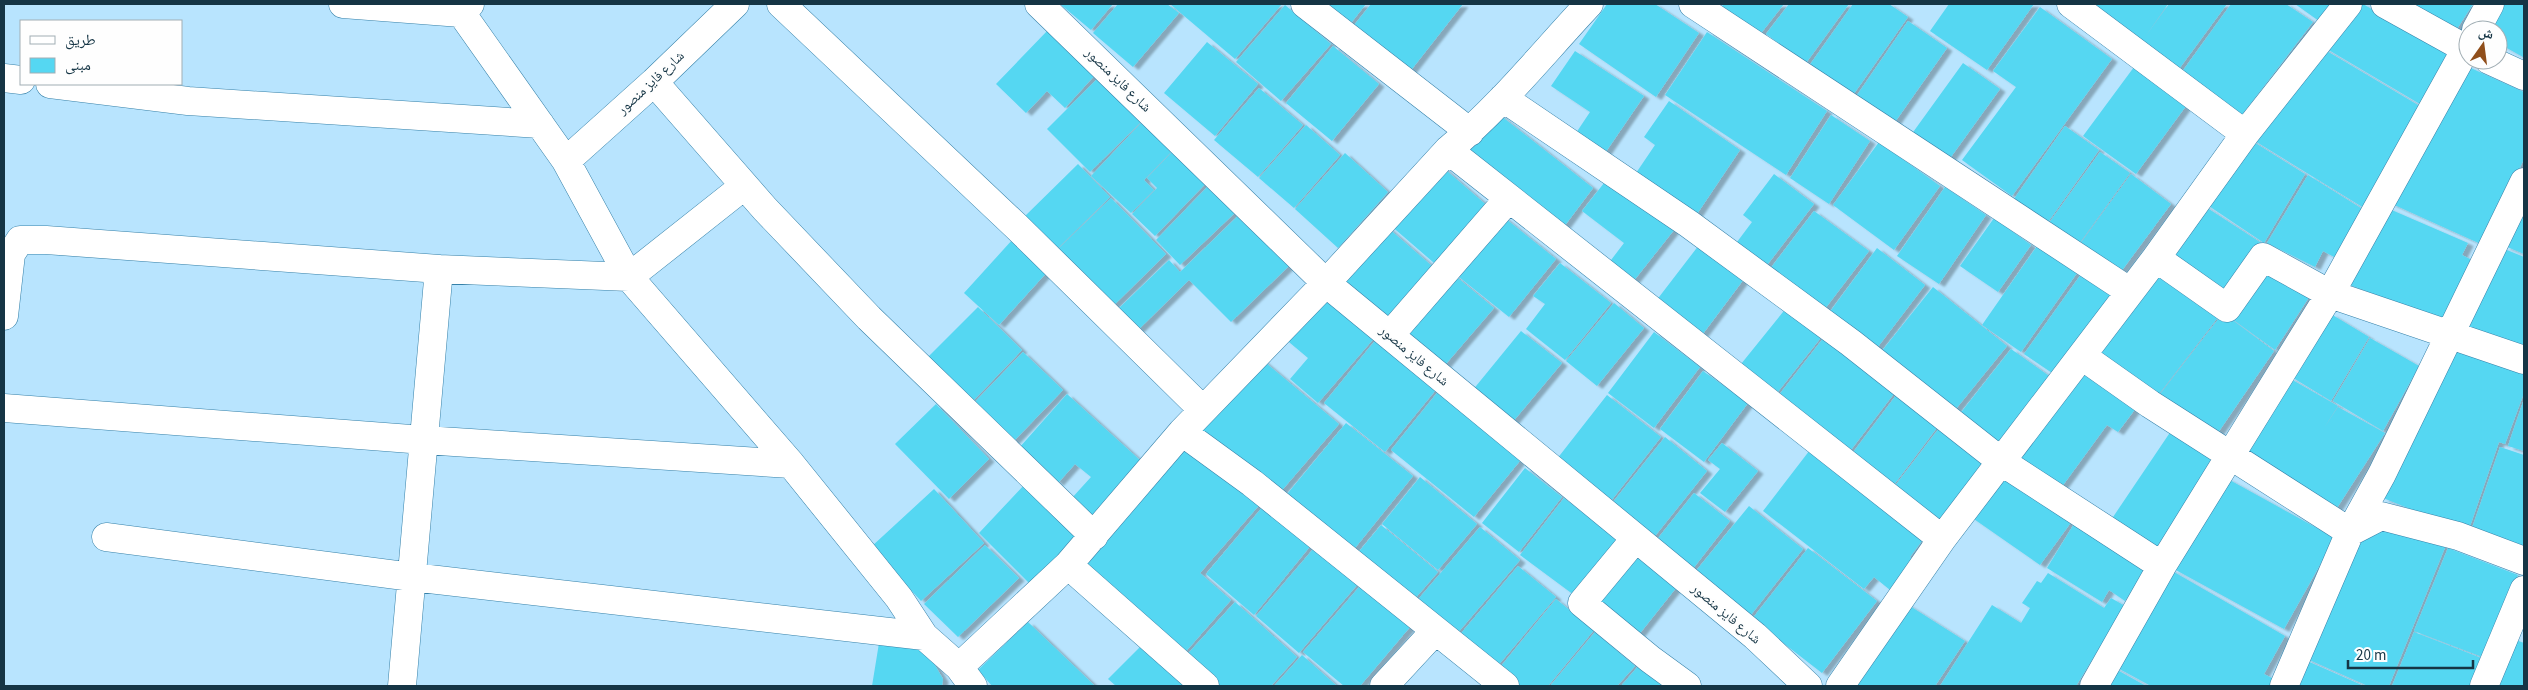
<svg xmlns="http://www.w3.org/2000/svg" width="2528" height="690" font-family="'Source Sans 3','Noto Naskh Arabic',sans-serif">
	<defs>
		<filter id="shadow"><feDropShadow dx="5.5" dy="3" stdDeviation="1" flood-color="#0004"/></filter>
	</defs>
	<rect width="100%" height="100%" fill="#b8e4fe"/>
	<path fill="#55d7f2" filter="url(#shadow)" d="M 1060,4 L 1113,4 L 1091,30 Z
		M 1118,4 L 1167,4 L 1179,13 L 1133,67 L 1093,33 Z
		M 1170,4 L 1282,4 L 1235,59 Z
		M 1315,4 L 1366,4 L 1347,28 Z
		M 1371,4 L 1463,4 L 1408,74 L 1351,29 Z
		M 1607,4 L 1655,4 L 1699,33 L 1656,97 L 1579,44 Z
		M 1724,4 L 1784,4 L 1758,37 L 1720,8 Z
		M 1789,4 L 1849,4 L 1806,63 L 1766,34 Z
		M 1853,4 L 1889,4 L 1908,17 L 1853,95 L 1809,66 Z
		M 1949,4 L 2034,4 L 1987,70 L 1930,31 Z
		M 2086,4 L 2168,4 L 2145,37 L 2169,4 L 2227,4 L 2176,73 Z
		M 2231,4 L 2286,4 L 2313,22 L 2238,120 L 2179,76 Z
		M 2295,4 L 2331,4 L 2319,21 Z
		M 2353,4 L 2363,4 L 2453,57 L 2425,107 L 2322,46 Z
		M 2403,4 L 2473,4 L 2455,32 Z
		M 2497,4 L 2524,4 L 2523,57 L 2498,43 L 2498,30 L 2484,30 Z
		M 1285,5 L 1331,44 L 1281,101 L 1236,62 Z
		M 2040,7 L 2112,59 L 2012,196 L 1962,160 L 2016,87 L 1993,71 Z
		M 1908,21 L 1947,48 L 1895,122 L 1855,98 Z
		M 1048,30 L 1095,75 L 1065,108 L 1047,91 L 1026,113 L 996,84 Z
		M 1707,32 L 1827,111 L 1786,175 L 1665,95 Z
		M 1207,42 L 1258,84 L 1215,136 L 1164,93 Z
		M 1333,46 L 1379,84 L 1332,141 L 1286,103 Z
		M 2320,47 L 2423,108 L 2364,208 L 2250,138 Z
		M 1575,51 L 1644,96 L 1603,156 L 1574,136 L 1590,112 L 1551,86 Z
		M 1963,63 L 2000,89 L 1948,161 L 1911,135 Z
		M 2464,65 L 2524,92 L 2524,159 L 2483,245 L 2390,203 Z
		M 2134,67 L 2186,106 L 2136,174 L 2083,136 Z
		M 1099,77 L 1142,121 L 1090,172 L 1047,129 Z
		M 1259,88 L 1303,125 L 1258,177 L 1214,140 Z
		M 1669,101 L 1740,150 L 1695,217 L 1634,176 L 1655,145 L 1644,137 Z
		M 1496,112 L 1593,188 L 1563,228 L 1465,153 Z
		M 1831,115 L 1870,141 L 1829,204 L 1790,178 Z
		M 1144,120 L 1174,149 L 1144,180 L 1154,190 L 1131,213 L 1091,176 Z
		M 1306,125 L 1340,155 L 1294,208 L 1259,178 Z
		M 2065,126 L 2099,150 L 2048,222 L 2014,199 Z
		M 2249,139 L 2305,174 L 2264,243 L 2203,202 Z
		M 1879,142 L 1940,186 L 1894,250 L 1833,205 Z
		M 1176,148 L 1210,179 L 1155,236 L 1132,214 L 1157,188 L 1147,178 Z
		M 2100,152 L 2130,173 L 2079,244 L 2049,223 Z
		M 1345,153 L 1388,192 L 1338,248 L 1295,209 Z
		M 1078,164 L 1110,197 L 1054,252 L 1022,219 Z
		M 1440,165 L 1491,209 L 1441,269 L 1389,224 Z
		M 1774,174 L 1814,204 L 1764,269 L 1734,246 L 1752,222 L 1743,215 Z
		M 2131,174 L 2171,204 L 2120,273 L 2080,244 Z
		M 2308,175 L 2364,210 L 2336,258 L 2323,251 L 2315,267 L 2267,243 Z
		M 1608,178 L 1674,230 L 1632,283 L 1608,264 L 1624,243 L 1582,211 Z
		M 1212,182 L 1240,208 L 1180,265 L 1156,240 Z
		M 1945,187 L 1986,215 L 1939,284 L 1897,256 Z
		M 1111,198 L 1166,254 L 1110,309 L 1055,252 Z
		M 2201,204 L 2266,246 L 2229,297 L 2166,254 Z
		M 2387,208 L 2468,243 L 2462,255 L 2476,262 L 2446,321 L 2347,284 Z
		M 2524,209 L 2524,254 L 2505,246 Z
		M 1243,211 L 1293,262 L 1231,322 L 1189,280 L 1136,332 L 1116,311 L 1169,260 L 1180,272 Z
		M 1814,211 L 1869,251 L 1821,314 L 1767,273 Z
		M 1501,215 L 1556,259 L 1509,317 L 1454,273 Z
		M 1994,218 L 2031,245 L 1998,292 L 1960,266 Z
		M 1387,227 L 1432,266 L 1381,324 L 1336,284 Z
		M 1013,239 L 1049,270 L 999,325 L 964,293 Z
		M 1699,245 L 1744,279 L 1702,335 L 1656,301 Z
		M 2037,246 L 2077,273 L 2021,352 L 1982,325 Z
		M 1877,248 L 1925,285 L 1874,352 L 1826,317 Z
		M 2502,248 L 2524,257 L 2524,350 L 2464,326 Z
		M 2264,262 L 2313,291 L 2275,350 L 2228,316 Z
		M 1560,263 L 1611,303 L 1565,360 L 1526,329 L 1545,304 L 1533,296 Z
		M 2153,268 L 2222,312 L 2156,398 L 2089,353 Z
		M 2082,273 L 2115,297 L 2058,377 L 2024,354 Z
		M 1453,274 L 1494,308 L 1439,372 L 1400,338 Z
		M 1933,287 L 2007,346 L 1951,415 L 1877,357 Z
		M 1324,291 L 1376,336 L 1318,403 L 1290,379 L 1308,358 L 1283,337 Z
		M 1614,303 L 1644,328 L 1597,386 L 1566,361 Z
		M 978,307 L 1022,350 L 969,405 L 924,361 Z
		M 1787,307 L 1823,335 L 1773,398 L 1737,369 Z
		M 2223,313 L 2274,351 L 2215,437 L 2157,398 Z
		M 2331,314 L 2369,337 L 2331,401 L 2290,376 Z
		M 1521,331 L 1562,363 L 1511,424 L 1472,391 Z
		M 1654,332 L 1700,367 L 1654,428 L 1608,393 Z
		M 1825,336 L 1896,391 L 1847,455 L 1775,400 Z
		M 1378,337 L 1439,386 L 1385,452 L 1324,403 Z
		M 2370,338 L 2419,366 L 2383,431 L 2333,401 Z
		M 2453,346 L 2524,373 L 2524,393 L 2505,444 L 2499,442 L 2468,532 L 2383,498 Z
		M 2011,349 L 2052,378 L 1997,451 L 1955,420 Z
		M 1023,352 L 1063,390 L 1011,444 L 971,406 Z
		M 1260,358 L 1339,424 L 1277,496 L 1198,431 Z
		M 2081,368 L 2136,408 L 2118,432 L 2107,425 L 2058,492 L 2014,462 Z
		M 1703,371 L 1748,403 L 1704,462 L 1660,429 Z
		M 2289,378 L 2338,406 L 2324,428 L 2338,407 L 2385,433 L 2335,511 L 2241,450 Z
		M 1441,388 L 1524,456 L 1474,517 L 1391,450 Z
		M 1067,394 L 1142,462 L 1092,517 L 1071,499 L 1091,477 L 1075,464 L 1058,483 L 1019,448 Z
		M 1897,394 L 1939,425 L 1890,490 L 1848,459 Z
		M 1607,395 L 1661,437 L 1607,506 L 1553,464 Z
		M 2524,399 L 2524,451 L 2508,446 Z
		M 936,404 L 989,459 L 949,499 L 895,444 Z
		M 1346,423 L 1413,476 L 1351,553 L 1283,499 Z
		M 1940,427 L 1986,461 L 1937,526 L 1891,491 Z
		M 2171,431 L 2213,460 L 2155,550 L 2111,520 Z
		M 1665,437 L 1707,471 L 1651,541 L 1609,507 Z
		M 1187,438 L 1261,503 L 1200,573 L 1231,600 L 1181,657 L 1076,567 Z
		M 1722,443 L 1758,471 L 1725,512 L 1700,493 L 1720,469 L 1708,460 Z
		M 1813,446 L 1927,534 L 1910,557 L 1918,564 L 1895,594 L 1874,577 L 1864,589 L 1763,511 Z
		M 2500,447 L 2524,455 L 2524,552 L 2470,534 Z
		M 1525,468 L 1562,497 L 1519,552 L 1482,523 Z
		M 2001,473 L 2072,521 L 2040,565 L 1971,517 Z
		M 1420,477 L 1477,524 L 1438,570 L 1382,524 Z
		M 2226,478 L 2335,538 L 2284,629 L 2174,569 Z
		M 1026,483 L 1081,534 L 1032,586 L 979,533 Z
		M 934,489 L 984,543 L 921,601 L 871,547 Z
		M 1694,493 L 1730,521 L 1692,570 L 1655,542 Z
		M 1564,498 L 1617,539 L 1574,595 L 1520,555 Z
		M 1265,504 L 1312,544 L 1254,615 L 1206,574 Z
		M 1749,506 L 1803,549 L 1750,616 L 1695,572 Z
		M 2074,524 L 2146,569 L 2125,601 L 2109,590 L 2102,602 L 2047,568 Z
		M 1381,525 L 1438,572 L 1412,602 L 1356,555 Z
		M 1480,527 L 1520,560 L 1455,636 L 1415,603 Z
		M 2381,529 L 2446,545 L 2389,686 L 2368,686 L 2305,658 L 2358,537 Z
		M 985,545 L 1019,578 L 958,637 L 924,604 Z
		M 1314,548 L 1357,585 L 1299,653 L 1256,616 Z
		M 1637,548 L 1680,583 L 1633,642 L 1589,608 Z
		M 1808,548 L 1877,601 L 1822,673 L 1752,619 Z
		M 2448,548 L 2518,575 L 2485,658 L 2414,631 Z
		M 1518,566 L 1556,597 L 1495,669 L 1457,638 Z
		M 2167,568 L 2285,636 L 2264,674 L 2278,681 L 2275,686 L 2151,686 L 2114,666 Z
		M 2048,573 L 2104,608 L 2111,598 L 2125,606 L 2076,686 L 1940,686 L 1992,605 L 2021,623 L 2030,608 L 2022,603 L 2037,581 L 2041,583 Z
		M 1360,586 L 1410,627 L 1360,686 L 1344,686 L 1303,652 Z
		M 1556,599 L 1594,630 L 1548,686 L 1516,686 L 1497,671 Z
		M 1902,601 L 1965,641 L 1935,686 L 1847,686 Z
		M 1235,602 L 1297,657 L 1271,686 L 1213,686 L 1183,659 Z
		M 1028,622 L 1095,686 L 992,686 L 978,670 Z
		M 1595,632 L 1635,666 L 1617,686 L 1550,686 Z
		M 2414,632 L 2484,659 L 2473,686 L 2392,686 Z
		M 2510,638 L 2524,643 L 2524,686 L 2489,686 Z
		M 879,643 L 926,650 L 943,679 L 942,686 L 872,686 Z
		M 1142,645 L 1185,686 L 1116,686 L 1108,679 Z
		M 1302,655 L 1337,686 L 1274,686 Z
		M 2305,660 L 2364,686 L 2293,686 Z
		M 1640,664 L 1666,686 L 1621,686 Z
		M 2110,666 L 2146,686 L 2099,686 Z"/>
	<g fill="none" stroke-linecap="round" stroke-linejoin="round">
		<g stroke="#3581a9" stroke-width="29">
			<path id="minor" d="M 343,4 L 461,13 L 470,4
				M 455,4 L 566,161 L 629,277 L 791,464 L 899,598 L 924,636 L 959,667 L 973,686
				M 781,4 L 1017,227 L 1203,410
				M 1039,4 L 1326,283 L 1755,636 L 1808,686
				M 1305,4 L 1470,132
				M 1693,4 L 2129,291
				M 2071,4 L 2245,134
				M 2385,4 L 2468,50
				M 2476,30 L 2490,4
				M 2489,60 L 2524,76
				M 4,78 L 21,80
				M 654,82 L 765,209 L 869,318 L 1094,536
				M 50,84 L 188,101 L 540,124
				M 1503,98 L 1689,224 L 1851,343 L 2002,462 L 2162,566
				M 1448,150 L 1942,539
				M 566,161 L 654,82 L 735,4
				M 2156,258 L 2227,308 L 2263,257 L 2330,294 L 2524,360
				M 4,316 L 11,254 L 20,240 L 46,240 L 439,269 L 629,277 L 744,186
				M 1390,335 L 1509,198
				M 2082,356 L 2150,404 L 2350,532 L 2381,516 L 2458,536 L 2524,561
				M 4,408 L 424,440 L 791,464
				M 1182,432 L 1252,483 L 1505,686
				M 106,537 L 412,577 L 924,636
				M 1635,539 L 1582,603 L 1650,659 L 1687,686
				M 1068,565 L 1205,686
				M 959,667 L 1068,565 L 1182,432 L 1326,283 L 1448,150 C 1500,107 1543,53 1589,4
				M 402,686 L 439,269
				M 1384,686 L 1434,632
				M 1840,686 L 1942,539 L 2156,258 L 2245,134 L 2348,4
				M 2094,686 L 2162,566 L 2330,294 L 2468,45
				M 2284,686 L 2350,532 L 2382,474 L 2524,182
				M 2484,686 L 2524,590"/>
		</g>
		<use href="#minor" stroke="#fff" stroke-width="28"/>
	</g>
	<g text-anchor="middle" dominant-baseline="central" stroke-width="4.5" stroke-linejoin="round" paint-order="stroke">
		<g font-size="14" fill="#153545" stroke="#fefefe">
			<text transform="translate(1118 80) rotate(44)">شارع فايز منصور</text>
			<text transform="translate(651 83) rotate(-43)">شارع فايز منصور</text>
			<text transform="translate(1414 356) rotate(40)">شارع فايز منصور</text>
			<text transform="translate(1726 614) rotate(40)">شارع فايز منصور</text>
		</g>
	</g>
	<rect width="2528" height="690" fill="none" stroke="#153545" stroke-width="10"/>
	<rect x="20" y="20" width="162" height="65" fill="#fefefe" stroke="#a1aeb4"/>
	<rect x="30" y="36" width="25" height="8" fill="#ffffff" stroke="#a1aeb4"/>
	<text x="65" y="45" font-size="15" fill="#153545">طريق</text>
	<rect x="30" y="58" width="25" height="15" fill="#55d7f2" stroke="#a1aeb4"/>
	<text x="65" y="70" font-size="15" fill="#153545">مبنى</text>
	<g transform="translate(2483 45) rotate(14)"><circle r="24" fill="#fefefe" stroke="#a1aeb4"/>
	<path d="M0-4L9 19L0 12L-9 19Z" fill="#904f1b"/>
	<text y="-8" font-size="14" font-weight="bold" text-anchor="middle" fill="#153545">ش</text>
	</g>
	<path d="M2348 660v8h125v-8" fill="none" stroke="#153545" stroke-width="2.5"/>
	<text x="2356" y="660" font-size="15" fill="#153545" stroke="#fefefe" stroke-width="4" paint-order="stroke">20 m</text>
</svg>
